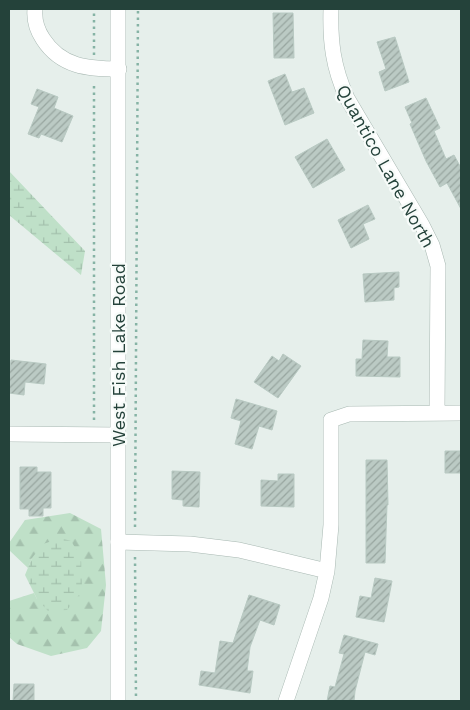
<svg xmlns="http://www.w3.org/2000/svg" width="470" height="710" font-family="'Work Sans',sans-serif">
	<defs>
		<pattern id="forest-firs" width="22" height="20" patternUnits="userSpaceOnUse" patternTransform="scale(1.25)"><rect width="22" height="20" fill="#bfe0c8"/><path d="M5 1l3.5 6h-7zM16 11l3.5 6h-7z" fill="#a4c1ad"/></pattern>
		<pattern id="wetland-marsh" width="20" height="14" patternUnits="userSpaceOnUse" patternTransform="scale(1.25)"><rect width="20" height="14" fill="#bfe0c8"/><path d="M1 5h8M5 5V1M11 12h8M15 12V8" fill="none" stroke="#a4c1ad"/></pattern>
		<pattern id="building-hatch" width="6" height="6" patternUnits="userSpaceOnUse" patternTransform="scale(1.25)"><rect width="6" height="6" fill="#bbcac4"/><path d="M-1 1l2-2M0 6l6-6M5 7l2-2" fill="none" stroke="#98a6a0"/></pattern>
	</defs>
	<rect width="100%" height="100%" fill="#e6efeb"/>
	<path fill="url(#forest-firs)" d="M 70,513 L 101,529 L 106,585 L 101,631 L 87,648 L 51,656 L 17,644 L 9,637 L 9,601 L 34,593 L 37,599 L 32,558 L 28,568 L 9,550 L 9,543 L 25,520 Z"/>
	<path fill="url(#wetland-marsh)" d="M 9,171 L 85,251 L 81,275 L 9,215 Z
		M 61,538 L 71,541 L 81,557 L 82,591 L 67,610 L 48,611 L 37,599 L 25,575 L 32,558 L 43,544 Z"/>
	<path fill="url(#building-hatch)" stroke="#b8c9c2" d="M 273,13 L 293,13 L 294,58 L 274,58 Z
		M 395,37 L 409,82 L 385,91 L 379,72 L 386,69 L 377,42 Z
		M 285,74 L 292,92 L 304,88 L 314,113 L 285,125 L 268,81 Z
		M 37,89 L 58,97 L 54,108 L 73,116 L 62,142 L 41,134 L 39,138 L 28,134 L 39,107 L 31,104 Z
		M 426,98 L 440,128 L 434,131 L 446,159 L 454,155 L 461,168 L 461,209 L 447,183 L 440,187 L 426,161 L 410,124 L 412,123 L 405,107 Z
		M 327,139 L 345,170 L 313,188 L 295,157 Z
		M 368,205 L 375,219 L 363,224 L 369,239 L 351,248 L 338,220 Z
		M 399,272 L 399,287 L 394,288 L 394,300 L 365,302 L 363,274 Z
		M 363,340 L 388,341 L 387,357 L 400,357 L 400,377 L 356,376 L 356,359 L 362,359 Z
		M 283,354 L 301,366 L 278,398 L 254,382 L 272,356 L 279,361 Z
		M 11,360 L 46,364 L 44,384 L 25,382 L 24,395 L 9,393 L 9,376 Z
		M 236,399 L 277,411 L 272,430 L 259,426 L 252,449 L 235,444 L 241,421 L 231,418 Z
		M 445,451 L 461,451 L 461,473 L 445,473 Z
		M 366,460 L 387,460 L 388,505 L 387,505 L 385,563 L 366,563 Z
		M 20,467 L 37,467 L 37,472 L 51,472 L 51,508 L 43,508 L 43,516 L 29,516 L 29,509 L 20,509 Z
		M 172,471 L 200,472 L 199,507 L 183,506 L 183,500 L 172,499 Z
		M 278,474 L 294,474 L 294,507 L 261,506 L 261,480 L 278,481 Z
		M 375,578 L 392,581 L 384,622 L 356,617 L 360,596 L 371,598 Z
		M 249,595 L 280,605 L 274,625 L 260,620 L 250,647 L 247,671 L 253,671 L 250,693 L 199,685 L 201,671 L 215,673 L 220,641 L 233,643 Z
		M 344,635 L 378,644 L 375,655 L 365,652 L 355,691 L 354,701 L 327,701 L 330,686 L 335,687 L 344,654 L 339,653 Z
		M 14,684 L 34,684 L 34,701 L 13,701 Z"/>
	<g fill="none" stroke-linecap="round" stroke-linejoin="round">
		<g stroke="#a8b8b2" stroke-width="16">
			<path id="minor" d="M 35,9 C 34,19 37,30 43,39 C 61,67 88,69 119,69
				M 331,9 C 330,42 333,67 347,98 L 422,225 L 432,245 L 438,266 L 437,413
				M 9,434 L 118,435
				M 118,542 L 190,544 L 239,550 L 327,571
				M 286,701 L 321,598 L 327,571 L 331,525 L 331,420 L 349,414 L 461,413"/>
		</g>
		<g stroke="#a8b8b2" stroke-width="16">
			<path id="tertiary" d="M 118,701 L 118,9"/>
		</g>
		<path stroke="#86b3a5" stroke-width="2.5" stroke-dasharray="2.5 4" stroke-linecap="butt" d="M 94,55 L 94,9
			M 94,420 L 94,83
			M 135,527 L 138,9
			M 135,557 L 136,701"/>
		<use href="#minor" stroke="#fff" stroke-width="15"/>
		<use href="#tertiary" stroke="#fff" stroke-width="15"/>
	</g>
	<g text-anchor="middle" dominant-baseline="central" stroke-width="4.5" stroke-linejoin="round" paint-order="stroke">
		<g font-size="18" fill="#24423a" stroke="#f7fbf9">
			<text transform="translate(386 166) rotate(61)">Quantico Lane North</text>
			<text transform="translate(118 355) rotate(-90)">West Fish Lake Road</text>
		</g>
	</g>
	<rect width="470" height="710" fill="none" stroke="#24423a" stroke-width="20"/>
</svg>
